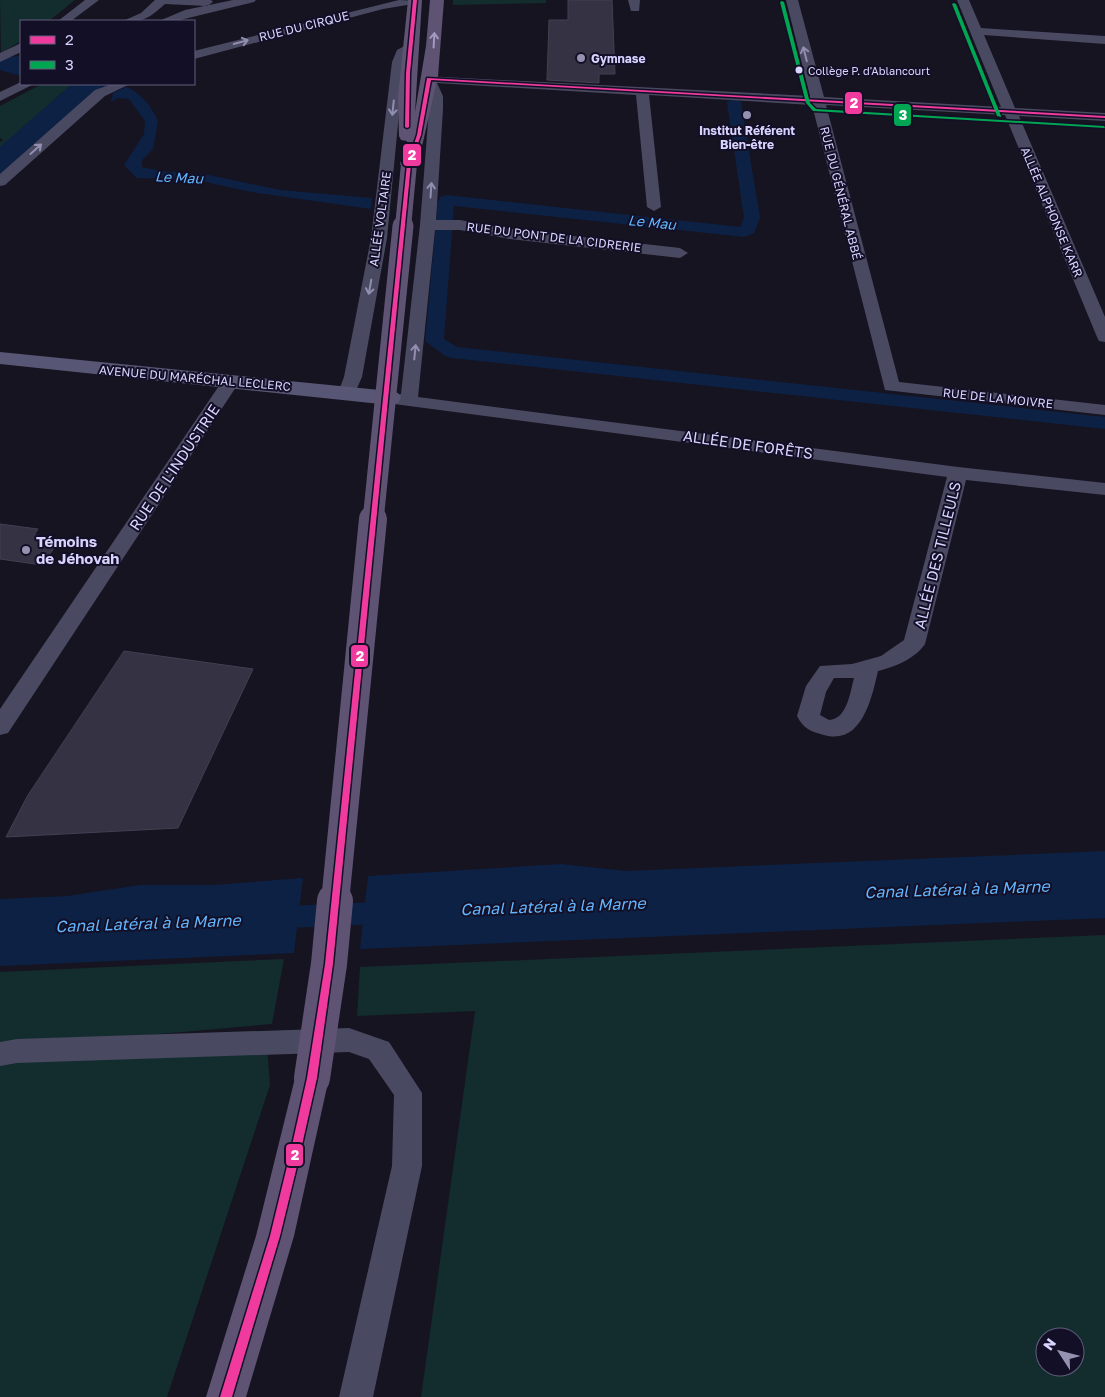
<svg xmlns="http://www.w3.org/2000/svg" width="1105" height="1397" font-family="'Golos Text',sans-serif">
	<rect width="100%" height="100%" fill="#161421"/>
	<path fill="#132c2d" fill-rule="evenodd" d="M 0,0 L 75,0 L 49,21 L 21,21 L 21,41 L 1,53 Z
		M 453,0 L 546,0 L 546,3 L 453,5 Z
		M 42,84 L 72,84 L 0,148 L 0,142 L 3,140 L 0,138 L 0,106 Z
		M 1105,935 L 1105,1397 L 421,1397 L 475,1011 L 357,1016 L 360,967 ZM 1045,1337 L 1075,1337 L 1075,1367 L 1045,1367 Z
		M 284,959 L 272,1024 L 0,1048 L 0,972 Z
		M 267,1046 L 270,1085 L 167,1397 L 0,1397 L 0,1061 Z"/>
	<path fill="#0d2144" d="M 21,56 L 21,76 L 0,70 L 0,61 L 8,57 Z
		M 72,84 L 114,84 L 102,88 L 0,175 L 0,147 Z
		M 126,87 C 139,91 153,108 158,121 L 153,149 L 142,160 L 142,167 L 161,171 L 209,175 L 280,190 L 372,198 L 371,209 L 251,192 L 192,179 L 137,178 L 124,165 L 144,134 L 145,121 L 129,99 L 118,98 L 111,102 L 113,93 Z
		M 1105,851 L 1105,918 L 360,949 L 368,876 L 561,864 L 626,871 Z
		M 303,878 L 294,953 L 0,966 L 0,899 L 67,896 L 140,885 L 214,885 Z"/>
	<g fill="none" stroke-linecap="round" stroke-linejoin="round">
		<path fill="#0d2144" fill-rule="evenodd" d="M 734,98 L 741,102 L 760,218 L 754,233 L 744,237 L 454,206 L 444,339 L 457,347 L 1105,417 L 1105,429 L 452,358 L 445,356 L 425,341 L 437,212 L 429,211 L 427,207 L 429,203 L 438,202 L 440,197 L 446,195 L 740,227 L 744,218 L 727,102 Z
			M 398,901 L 408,904 L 412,912 L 408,920 L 398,923 L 266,929 L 256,926 L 252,918 L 256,910 L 266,907 Z"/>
	</g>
	<path fill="#343243" stroke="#433f54" d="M 568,0 L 612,0 L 615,74 L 599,74 L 599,83 L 547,80 L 549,20 L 568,20 Z
		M 0,524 L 38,529 L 34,535 L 44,536 L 42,539 L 59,541 L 42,565 L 0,559 Z
		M 124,651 L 253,669 L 178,828 L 6,837 L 28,795 Z"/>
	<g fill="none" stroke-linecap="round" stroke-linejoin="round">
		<path fill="#4a4962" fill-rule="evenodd" d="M 85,0 L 99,0 L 71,21 L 58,21 Z
			M 155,0 L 211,0 L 213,2 L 207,6 L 165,4 C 149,18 145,22 123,21 L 141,13 Z
			M 233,0 L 256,0 L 254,2 L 176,21 L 159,21 L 185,10 Z
			M 399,0 L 421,1 L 419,3 L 383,9 L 194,59 L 194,51 Z
			M 628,0 L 640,0 L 639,11 L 631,11 Z
			M 786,0 L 798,0 L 824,97 L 1001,107 L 957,0 L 969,0 L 981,28 L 1105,36 L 1105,44 L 984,35 L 1015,108 L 1105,113 L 1105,121 L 1019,116 L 1105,317 L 1105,342 L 1099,341 L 1097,337 L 1005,115 L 826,105 L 899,382 L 1105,405 L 1105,415 L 885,390 L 812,105 L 649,95 L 661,207 L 654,211 L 647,207 L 636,95 L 437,83 L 443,96 L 443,109 L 436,220 L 460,220 L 510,229 L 680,248 L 688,253 L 680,258 L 510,239 L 460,230 L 435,230 L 418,397 L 958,467 L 1105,483 L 1105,495 L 966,480 L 925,644 C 915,659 894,667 878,671 C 872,697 862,746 824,735 C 810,731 804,729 797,716 L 806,686 L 820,666 L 852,664 L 881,656 L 904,640 L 947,477 L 394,404 L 388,403 L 385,399 L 388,395 L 401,394 L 420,225 L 429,109 L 429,96 L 423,79 L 424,76 L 810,96 ZM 834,678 L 854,678 C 850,693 847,719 829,720 L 820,715 L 826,692 Z
			M 21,43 L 21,52 L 0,62 L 0,53 Z
			M 410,43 L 416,47 L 407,55 L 404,62 L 387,238 L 362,377 L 353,397 L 341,397 L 338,393 L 344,377 L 371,238 L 392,62 L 397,50 Z
			M 21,82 L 21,84 L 34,84 L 0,101 L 0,92 Z
			M 112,84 L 130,84 L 105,96 L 5,185 L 0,186 L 0,174 L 95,90 Z
			M 231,376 L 237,377 L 240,381 L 8,733 L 0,735 L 0,709 L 225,377 Z
			M 349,1028 L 389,1042 L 422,1093 L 422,1166 L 373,1397 L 339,1397 L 392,1166 L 394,1095 L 369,1059 L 349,1052 L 17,1063 L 0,1066 L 0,1042 L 17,1039 Z"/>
		<path fill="#575674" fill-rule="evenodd" d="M 0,352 L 390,391 L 398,393 L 401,398 L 398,403 L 390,405 L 0,364 Z"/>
		<path fill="#5e5373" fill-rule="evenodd" d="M 408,0 L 422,0 L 415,112 L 426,46 L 430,0 L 444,0 L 438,76 L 418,164 L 415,168 L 403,168 L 400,164 L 407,141 L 401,140 L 399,136 L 398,97 Z
			M 312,1063 L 324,1067 L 329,1078 L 294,1236 L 246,1397 L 206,1397 L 256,1236 L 295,1078 L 300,1067 Z"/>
		<path stroke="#5e5373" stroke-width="16" d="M 403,227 L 409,164"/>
		<path stroke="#5e5373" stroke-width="21" d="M 373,521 L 403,226"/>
		<path stroke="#5e5373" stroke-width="28" d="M 335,902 L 373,519"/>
		<path stroke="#5e5373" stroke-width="36" d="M 312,1078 L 329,964 L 335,901"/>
		<g stroke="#130f26" stroke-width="3">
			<path id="bus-1" d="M 413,0 L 417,0 L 410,73 L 409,127 L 407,128 L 405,127 L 406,73 Z
				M 427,78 L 1105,116 L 1105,118 L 431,80 L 421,135 L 411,164 L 333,964 L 317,1078 L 300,1154 L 280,1236 L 232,1397 L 220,1397 L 270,1236 L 290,1154 L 307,1078 L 325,964 L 407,164 L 417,135 Z"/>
		</g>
		<g stroke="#130f26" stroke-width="3">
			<path id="bus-2" d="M 782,1 L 784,2 L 810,103 L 816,109 L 1104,126 L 1105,128 L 813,111 L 806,103 L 780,2 Z
				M 954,3 L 956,4 L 1001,116 L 1001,117 L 997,116 L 952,4 Z"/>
		</g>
		<use href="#bus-1" fill="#f13a9d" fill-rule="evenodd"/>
		<use href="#bus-2" fill="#00a651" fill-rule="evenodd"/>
	</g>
	<defs><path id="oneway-shaft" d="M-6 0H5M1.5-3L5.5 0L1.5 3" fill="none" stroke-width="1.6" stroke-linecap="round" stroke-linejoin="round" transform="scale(1.25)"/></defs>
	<use stroke="#a29ac0" href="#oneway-shaft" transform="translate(434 40) rotate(-87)"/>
	<g stroke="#928eb0">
		<use href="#oneway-shaft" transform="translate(241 42) rotate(-15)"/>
		<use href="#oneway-shaft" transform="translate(805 54) rotate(-104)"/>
		<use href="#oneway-shaft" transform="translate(393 108) rotate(96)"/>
		<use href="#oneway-shaft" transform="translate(36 149) rotate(-42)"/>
		<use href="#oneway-shaft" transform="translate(431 190) rotate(-86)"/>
		<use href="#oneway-shaft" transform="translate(370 287) rotate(100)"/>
		<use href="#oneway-shaft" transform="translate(415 352) rotate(-84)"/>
	</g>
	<g fill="#9591b1" stroke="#130f26" stroke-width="2">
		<circle cx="581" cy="58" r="5"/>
		<circle cx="747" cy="115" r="5"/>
		<circle cx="26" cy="550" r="5"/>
	</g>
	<circle fill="#d9d4ff" stroke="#130f26" stroke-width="2" cx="799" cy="70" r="4.5"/>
	<g text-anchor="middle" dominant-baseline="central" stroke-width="4" stroke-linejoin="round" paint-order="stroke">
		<g font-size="11" fill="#d9d4ff" stroke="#130f26" text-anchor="start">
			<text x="808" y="70">Collège P. d'Ablancourt</text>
		</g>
		<g font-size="12" fill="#d9d4ff" stroke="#130f26">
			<text transform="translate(304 26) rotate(-14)">RUE DU CIRQUE</text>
			<text transform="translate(841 193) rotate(76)">RUE DU GÉNÉRAL ABBÉ</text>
			<text transform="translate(1052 212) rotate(67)">ALLÉE ALPHONSE KARR</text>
			<text transform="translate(380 219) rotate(-82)">ALLÉE VOLTAIRE</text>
			<text transform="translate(554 237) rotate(7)">RUE DU PONT DE LA CIDRERIE</text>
			<text transform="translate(195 378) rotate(5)">AVENUE DU MARÉCHAL LECLERC</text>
			<text transform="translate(998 398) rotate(6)">RUE DE LA MOIVRE</text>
		</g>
		<g font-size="12" font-weight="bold" fill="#d9d4ff" stroke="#130f26" text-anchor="start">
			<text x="591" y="58">Gymnase</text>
			<text x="747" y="130" text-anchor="middle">Institut Référent<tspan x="747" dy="14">Bien-être</tspan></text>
		</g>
		<g font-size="14" font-style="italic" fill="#62b6ff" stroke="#130f26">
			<text transform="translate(179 177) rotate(3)">Le Mau</text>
			<text transform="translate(652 222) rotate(6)">Le Mau</text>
		</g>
		<g font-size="15" fill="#d9d4ff" stroke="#130f26">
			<text transform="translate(748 444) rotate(8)">ALLÉE DE FORÊTS</text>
			<text transform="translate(174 467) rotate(-56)">RUE DE L'INDUSTRIE</text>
			<text transform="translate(937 555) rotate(-76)">ALLÉE DES TILLEULS</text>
		</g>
		<g font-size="15" font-weight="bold" fill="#d9d4ff" stroke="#130f26" text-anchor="start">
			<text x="36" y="541">Témoins<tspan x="36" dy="17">de Jéhovah</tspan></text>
		</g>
		<g font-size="16" font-style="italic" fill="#62b6ff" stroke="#130f26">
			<text transform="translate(957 889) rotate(-2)">Canal Latéral à la Marne</text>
			<text transform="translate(553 906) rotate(-2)">Canal Latéral à la Marne</text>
			<text transform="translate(148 923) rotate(-2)">Canal Latéral à la Marne</text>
		</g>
	</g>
	<g stroke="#130f26" stroke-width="2">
		<rect x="844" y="91" width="19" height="24" rx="5" fill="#f13a9d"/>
		<rect x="893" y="103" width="19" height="24" rx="5" fill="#00a651"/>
		<rect x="402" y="143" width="20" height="24" rx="5" fill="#f13a9d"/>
		<rect x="350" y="644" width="19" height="24" rx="5" fill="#f13a9d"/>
		<rect x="285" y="1143" width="19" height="24" rx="5" fill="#f13a9d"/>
	</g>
	<g font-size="14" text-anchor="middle" font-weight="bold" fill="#fff">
		<text x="854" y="108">2</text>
		<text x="903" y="120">3</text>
		<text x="412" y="160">2</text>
		<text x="360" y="661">2</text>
		<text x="295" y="1160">2</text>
	</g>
	<rect x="20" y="20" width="175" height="65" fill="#130f26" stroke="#625e7d"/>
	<rect x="30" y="36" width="25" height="8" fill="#f13a9d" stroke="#625e7d"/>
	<text x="65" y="45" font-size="15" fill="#d9d4ff">2</text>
	<rect x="30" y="61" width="25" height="8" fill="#00a651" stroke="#625e7d"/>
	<text x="65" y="70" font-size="15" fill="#d9d4ff">3</text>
	<g transform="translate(1060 1352) rotate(306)"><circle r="24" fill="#130f26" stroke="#625e7d"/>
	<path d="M0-4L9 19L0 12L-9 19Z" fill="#9591b1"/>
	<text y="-8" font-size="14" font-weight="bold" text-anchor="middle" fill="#d9d4ff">N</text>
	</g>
</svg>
